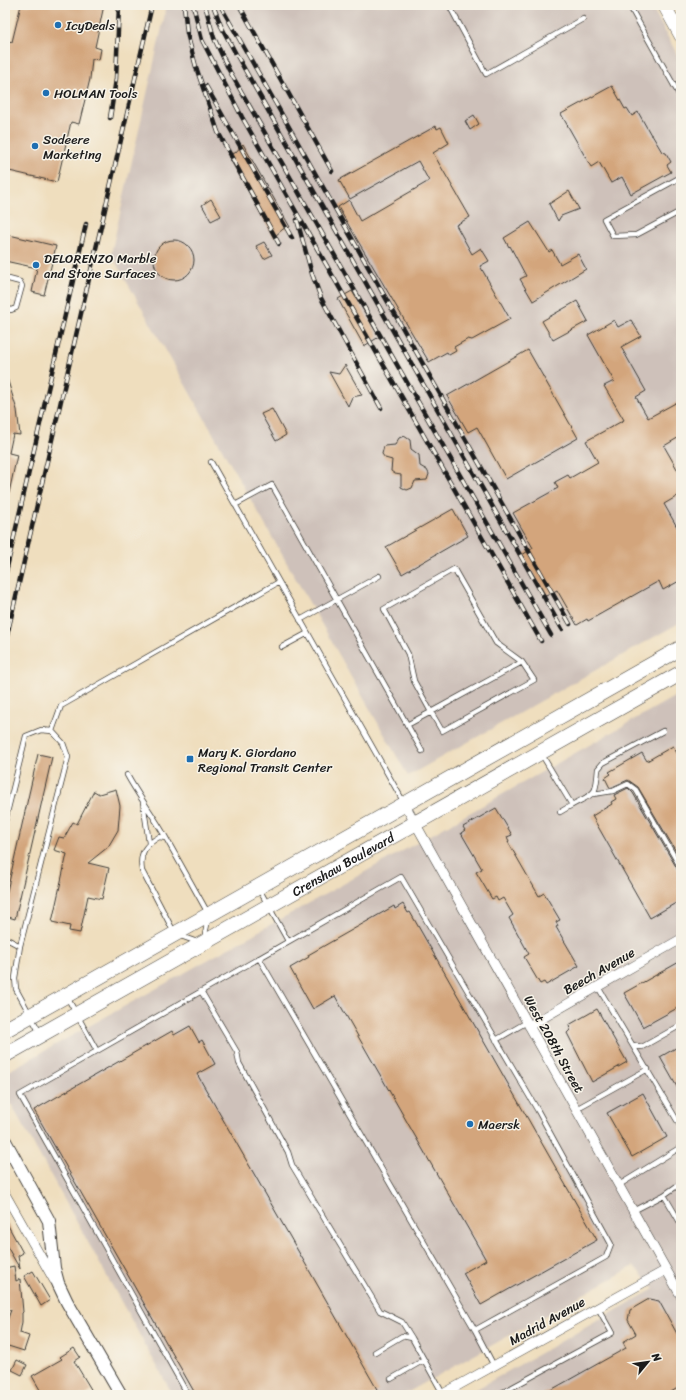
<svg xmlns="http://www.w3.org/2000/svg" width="686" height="1400" font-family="Sriracha,sans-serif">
	<rect width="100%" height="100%" fill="#f7f3e8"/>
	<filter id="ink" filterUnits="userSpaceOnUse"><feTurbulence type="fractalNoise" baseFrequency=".025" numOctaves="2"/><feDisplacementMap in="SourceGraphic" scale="8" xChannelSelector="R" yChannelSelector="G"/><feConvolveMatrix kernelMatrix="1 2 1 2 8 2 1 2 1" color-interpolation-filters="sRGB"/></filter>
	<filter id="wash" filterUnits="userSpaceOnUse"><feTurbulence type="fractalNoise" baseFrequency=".012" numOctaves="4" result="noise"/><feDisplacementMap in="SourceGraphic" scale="16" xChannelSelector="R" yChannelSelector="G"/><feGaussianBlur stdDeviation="0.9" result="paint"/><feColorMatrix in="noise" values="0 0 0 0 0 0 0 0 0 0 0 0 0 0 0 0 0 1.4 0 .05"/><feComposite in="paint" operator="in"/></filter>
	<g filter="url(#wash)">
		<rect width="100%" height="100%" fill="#efdebe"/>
		<path fill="#cec1ba" d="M 167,5 L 651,5 L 681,62 L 681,622 L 408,776 L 111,254 Z
			M 681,693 L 681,1395 L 466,1395 L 654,1289 L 634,1266 L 403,1395 L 173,1395 L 5,1093 L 5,1073 L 406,849 Z"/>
		<g id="blocks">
			<path fill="#d3a57b" d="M 21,5 L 104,5 L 95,47 L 101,49 L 99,60 L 92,59 L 90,79 L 79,124 L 71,122 L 57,182 L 5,170 L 5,46 L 6,40 L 12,42 Z
				M 612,86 L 625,109 L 627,108 L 632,116 L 638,112 L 651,135 L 652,135 L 662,152 L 666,153 L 671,162 L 667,165 L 671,172 L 631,194 L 622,177 L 611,183 L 599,162 L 591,167 L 561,114 Z
				M 474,115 L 479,124 L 470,130 L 465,121 Z
				M 436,126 L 437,129 L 441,127 L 449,143 L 433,153 L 470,217 L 456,225 L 472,254 L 481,248 L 489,261 L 480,266 L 510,319 L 472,340 L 468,339 L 454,347 L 456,351 L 449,355 L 447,352 L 429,362 L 338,207 L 349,200 L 360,221 L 429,181 L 418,161 L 350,199 L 339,180 Z
				M 243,144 L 290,227 L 283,229 L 274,237 L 227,154 L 235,153 Z
				M 569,191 L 579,209 L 561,216 L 558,221 L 549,204 Z
				M 211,199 L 221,216 L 211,221 L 202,205 Z
				M 530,222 L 549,252 L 552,250 L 560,264 L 578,254 L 586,269 L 533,301 L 520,279 L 526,276 L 510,246 L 509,247 L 504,238 Z
				M 5,234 L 56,246 L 44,295 L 32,292 L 37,268 L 5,261 Z
				M154 260a20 20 0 1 1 40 0a20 20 0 1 1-40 0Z
				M 264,242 L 272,255 L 264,259 L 256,246 Z
				M 352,291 L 379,337 L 364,346 L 338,299 Z
				M 577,301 L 588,321 L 553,340 L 542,321 Z
				M 614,320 L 618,327 L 631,320 L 641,336 L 621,347 L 646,391 L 636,397 L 648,418 L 681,400 L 681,436 L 664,446 L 681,476 L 681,494 L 664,504 L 681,534 L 681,580 L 663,590 L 659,581 L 588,621 L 587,619 L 577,625 L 557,590 L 546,596 L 522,555 L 533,548 L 513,513 L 558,488 L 555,482 L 568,475 L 570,478 L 598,462 L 586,441 L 624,420 L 604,386 L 614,381 L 588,335 Z
				M 528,350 L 578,438 L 506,479 L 477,427 L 468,432 L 447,396 Z
				M 345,365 L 362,395 L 352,397 L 348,406 L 329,372 L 339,374 Z
				M 5,378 L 7,378 L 17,410 L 20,435 L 13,434 L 9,453 L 17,455 L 9,493 L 5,492 Z
				M 272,409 L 286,435 L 276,441 L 261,414 Z
				M 404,436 L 410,440 L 411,449 L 419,455 L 420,466 L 427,470 L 429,474 L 427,480 L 415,481 L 412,488 L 407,490 L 401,487 L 401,475 L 395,474 L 391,471 L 392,460 L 385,458 L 382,454 L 384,446 L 395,445 L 399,438 Z
				M 453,509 L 468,536 L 402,574 L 386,547 Z
				M 673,746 L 681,760 L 681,860 L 638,787 L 628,780 L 610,788 L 605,778 L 611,774 L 609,772 L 642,753 L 647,761 Z
				M 38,754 L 52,757 L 15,919 L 5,916 L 5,900 Z
				M 628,788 L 633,793 L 678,870 L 681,872 L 681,900 L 650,918 L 592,816 L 612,804 L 611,802 L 616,799 L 614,795 Z
				M 116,789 L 120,806 L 118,830 L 108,847 L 88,863 L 109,868 L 102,899 L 88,896 L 80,933 L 69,931 L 70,926 L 52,922 L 67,854 L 54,850 L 59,837 L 64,838 L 73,822 L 77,824 L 94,791 L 99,794 Z
				M 496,808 L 512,835 L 507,837 L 509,841 L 508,842 L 539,896 L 544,893 L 560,920 L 556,922 L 558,926 L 556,927 L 579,966 L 546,985 L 544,982 L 540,984 L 524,957 L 529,954 L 509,918 L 513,915 L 503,898 L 498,901 L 496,897 L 492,899 L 476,872 L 482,869 L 461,833 L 465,830 L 463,827 Z
				M 403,904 L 408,913 L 410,912 L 597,1240 L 481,1305 L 463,1273 L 486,1260 L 335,996 L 313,1009 L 290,968 L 309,957 L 308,955 L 394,906 L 395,909 Z
				M 681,961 L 681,1006 L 643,1027 L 624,993 Z
				M 597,1009 L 627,1062 L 592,1082 L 567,1033 L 570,1030 L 569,1025 Z
				M 190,1026 L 199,1042 L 202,1040 L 215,1064 L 197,1074 L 378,1391 L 371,1395 L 196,1395 L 34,1110 L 172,1031 L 174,1035 Z
				M 681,1045 L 681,1094 L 660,1057 Z
				M 643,1093 L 667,1137 L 632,1157 L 607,1113 Z
				M 5,1220 L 23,1253 L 18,1256 L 20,1269 L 5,1243 Z
				M 14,1266 L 16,1281 L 20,1279 L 23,1312 L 22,1313 L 22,1322 L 20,1333 L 29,1336 L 24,1351 L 5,1345 L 5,1326 L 11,1310 L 5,1311 L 5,1268 Z
				M 33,1271 L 50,1300 L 41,1306 L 24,1276 Z
				M 649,1299 L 659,1301 L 681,1341 L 681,1386 L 671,1392 L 673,1395 L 542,1395 L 626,1348 L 623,1342 L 636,1334 L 628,1320 L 630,1310 Z
				M 74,1348 L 80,1357 L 74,1361 L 92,1391 L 86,1395 L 43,1395 L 32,1376 L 62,1359 L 60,1357 Z
				M 17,1360 L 27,1365 L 22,1375 L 12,1370 Z"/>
		</g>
	</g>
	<g filter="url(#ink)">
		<use href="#blocks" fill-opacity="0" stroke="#3c3934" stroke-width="1"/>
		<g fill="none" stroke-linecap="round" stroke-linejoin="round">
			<g stroke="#3c3934" stroke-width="6">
				<path id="service" d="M 449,5 L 486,74 L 583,19
					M 629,5 L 681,98
					M 681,177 L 604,219 L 613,236 L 636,235 L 681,211
					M 5,278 L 20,282 L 22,286 L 16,308 L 11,310 L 5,309
					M 211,462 L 403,801
					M 235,505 L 272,485 L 422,751
					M 300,620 L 379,576
					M 282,647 L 308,633
					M 407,725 L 431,712 L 442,731 L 534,680 L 522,662 L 496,643 L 454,569 L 384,609 L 408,654 L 414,681 L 431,712 L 522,662
					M 52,731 L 61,706 L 279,582
					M 542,755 L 572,805 L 560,812
					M 127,775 C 139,797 154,816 166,838
					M 593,794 L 613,791 L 628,784 L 636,790 L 681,868
					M 143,802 L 149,843
					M 572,805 C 596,792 596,796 598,769 L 603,763 L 663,731
					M 5,821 L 26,736 L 41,730 L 52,731 L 63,743 L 68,757 L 20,946 L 15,978 L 16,989 L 40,1033
					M 159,837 L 166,838 L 209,915 L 203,944 L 175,934 L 142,871 C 139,853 145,845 159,837 Z
					M 259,889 L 288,941
					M 5,938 L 20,946
					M 259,958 L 475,1330 L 494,1366
					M 598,987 L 681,1127
					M 201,991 L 237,1052 L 239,1063 L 288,1152 L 292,1165 L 380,1311 L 402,1322 L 412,1338
					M 67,997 L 97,1051
					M 496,1040 L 527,1022
					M 633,1045 L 642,1047 L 681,1025
					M 576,1109 L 648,1069
					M 619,1185 L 681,1147
					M 664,1195 L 681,1224
					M 633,1211 L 664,1195 L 681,1183
					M 375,1352 L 402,1336 L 412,1338 L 443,1394
					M 391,1379 L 424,1360
					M 188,1395 L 20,1095 L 401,877 L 538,1111 L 611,1244 L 606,1257 L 475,1330
					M 498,1395 L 612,1333 L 598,1308"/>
			</g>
			<g stroke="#3c3934" stroke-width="10">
				<path id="minor" d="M 405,805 L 681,1296
					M 529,1026 L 681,939
					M 5,1194 L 54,1280
					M 441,1395 L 666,1270"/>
			</g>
			<g stroke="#3c3934" stroke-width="14">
				<path id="tertiary" d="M 5,1141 L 49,1221 L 54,1268 L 58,1283 L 67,1302 L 121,1395"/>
			</g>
			<g stroke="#3c3934" stroke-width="14">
				<path id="secondary" d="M 664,5 L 681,36"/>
			</g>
			<g stroke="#3c3934" stroke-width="16">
				<g id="primary">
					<path d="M 5,1030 L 681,648"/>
					<path id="s1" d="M 5,1055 L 681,673"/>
				</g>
			</g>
			<use href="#service" stroke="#fff" stroke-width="4.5"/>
			<use href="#minor" stroke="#fff" stroke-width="9"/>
			<use href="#tertiary" stroke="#fff" stroke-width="12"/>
			<use href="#secondary" stroke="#fff" stroke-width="13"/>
			<use href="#primary" stroke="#fff" stroke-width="15"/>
			<g stroke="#1c1c1c" stroke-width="4.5">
				<path id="rail" d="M 184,5 L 187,33 L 196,67 L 218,132 L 279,244
					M 193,5 L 202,40 L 242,117 L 541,641
					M 205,5 L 214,38 L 229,70 L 551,635
					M 213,5 L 221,26 L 236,54 L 562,629
					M 220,5 L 570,624
					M 239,5 L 332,171
					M 206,86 L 292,238
					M 110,118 L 116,79 L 119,5
					M 297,220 L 312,274 L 321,298 L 381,408
					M 5,576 L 86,224
					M 5,644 L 152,5"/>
			</g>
			<use href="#rail" stroke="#f7f3e8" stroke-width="3" stroke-dasharray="9" stroke-linecap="butt"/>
		</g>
	</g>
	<g fill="#1f6fb2" stroke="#f7f3e8" stroke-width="1.5">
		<circle cx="58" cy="25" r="4"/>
		<circle cx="46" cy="93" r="4"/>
		<circle cx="35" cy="146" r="4"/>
		<circle cx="36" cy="265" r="4"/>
		<rect x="186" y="755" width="8" height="8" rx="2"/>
		<circle cx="470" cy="1124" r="4"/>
	</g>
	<g text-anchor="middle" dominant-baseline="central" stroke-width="3" stroke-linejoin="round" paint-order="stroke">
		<g font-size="13" fill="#1c1c1c" stroke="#f7f3e8" text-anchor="start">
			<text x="66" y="25">IcyDeals</text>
			<text x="54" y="93">HOLMAN Tools</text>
			<text x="43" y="139">Sodeere<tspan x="43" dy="15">Marketing</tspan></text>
			<text x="44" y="258">DELORENZO Marble<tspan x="44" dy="15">and Stone Surfaces</tspan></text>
			<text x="198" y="752">Mary K. Giordano<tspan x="198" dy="15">Regional Transit Center</tspan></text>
			<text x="478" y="1124">Maersk</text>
		</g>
		<g font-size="13" fill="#1c1c1c" stroke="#f7f3e8">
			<text stroke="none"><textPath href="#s1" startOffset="388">Crenshaw Boulevard</textPath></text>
			<text transform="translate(599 971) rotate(-30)">Beech Avenue</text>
			<text transform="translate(554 1044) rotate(61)">West 208th Street</text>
			<text transform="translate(547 1321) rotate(-29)">Madrid Avenue</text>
		</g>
	</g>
	<rect width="686" height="1400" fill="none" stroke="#f7f3e8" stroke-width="20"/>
	<g transform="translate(648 1362) rotate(61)" stroke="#f7f3e8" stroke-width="3" paint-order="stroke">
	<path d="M0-3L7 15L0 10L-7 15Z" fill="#1c1c1c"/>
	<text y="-6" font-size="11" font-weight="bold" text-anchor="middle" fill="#1c1c1c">N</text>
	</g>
</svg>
